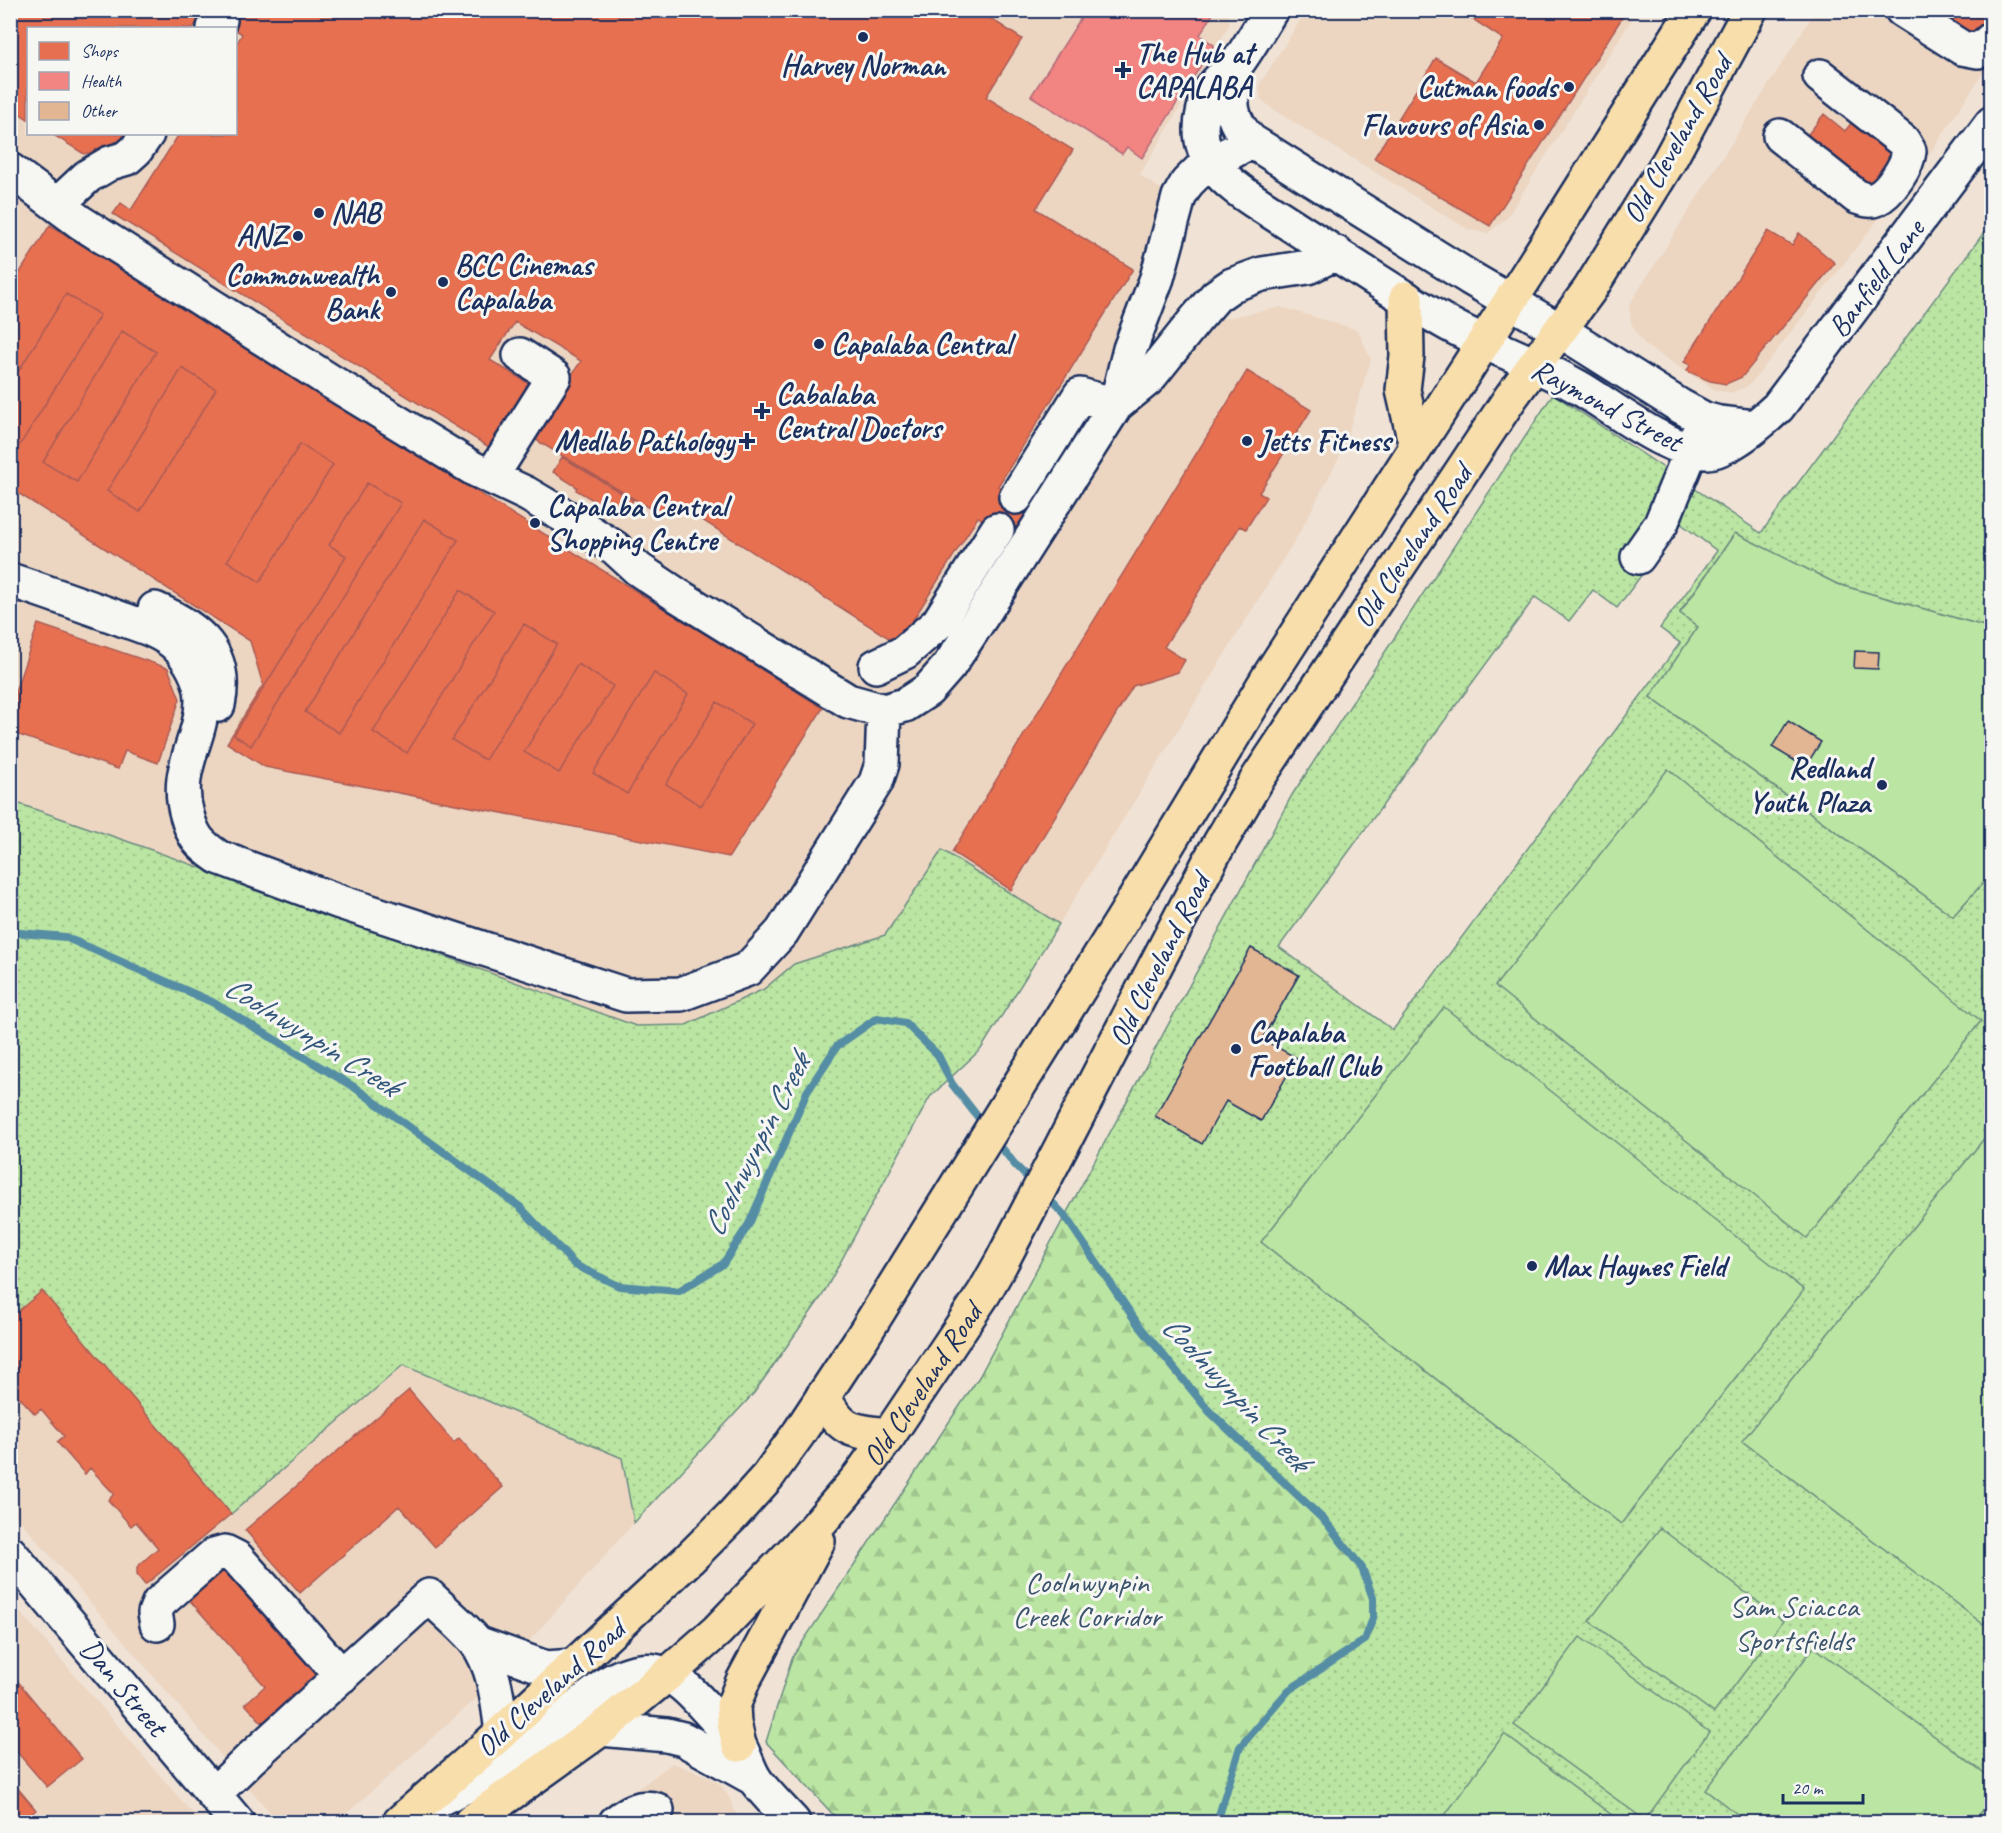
<svg xmlns="http://www.w3.org/2000/svg" width="2002" height="1833" font-family="Caveat,sans-serif">
	<defs>
		<pattern id="forest-firs" width="22" height="20" patternUnits="userSpaceOnUse" patternTransform="scale(1.5)"><rect width="22" height="20" fill="#bbe5a2"/><path d="M5 1l3.5 6h-7zM16 11l3.5 6h-7z" fill="#a0c58e"/></pattern>
		<pattern id="park-dots" width="8" height="8" patternUnits="userSpaceOnUse" patternTransform="scale(1.5)"><rect width="8" height="8" fill="#bbe5a2"/><path d="M2 2h.1M6 6h.1" fill="none" stroke="#a0c58e" stroke-width="1.8" stroke-linecap="round"/></pattern>
	</defs>
	<rect width="100%" height="100%" fill="#f0e3d6"/>
	<filter id="ink" filterUnits="userSpaceOnUse"><feTurbulence type="fractalNoise" baseFrequency=".0167" numOctaves="2"/><feDisplacementMap in="SourceGraphic" scale="12" xChannelSelector="R" yChannelSelector="G"/><feConvolveMatrix kernelMatrix="1 2 1 2 8 2 1 2 1" color-interpolation-filters="sRGB"/></filter>
	<g filter="url(#ink)">
		<path fill="#ecd6c2" fill-rule="evenodd" d="M 11,11 L 1229,10 L 1230,24 L 1140,175 L 1164,191 L 1111,438 L 1221,319 L 1281,307 L 1358,330 L 1371,360 L 1343,450 L 1300,532 L 1059,924 L 942,850 L 885,935 L 795,964 L 764,989 L 686,1025 L 636,1026 L 135,844 L 11,801 ZM 28,28 L 236,28 L 236,134 L 28,134 Z
			M 1306,11 L 1637,11 L 1507,218 L 1487,234 L 1467,229 L 1272,109 L 1261,99 L 1259,85 Z
			M 1815,11 L 1991,11 L 1991,61 L 1935,146 L 1758,375 L 1748,386 L 1731,393 L 1715,390 L 1646,346 L 1638,336 L 1631,323 L 1629,305 Z
			M 10,1318 L 231,1514 L 403,1365 L 622,1458 L 634,1523 L 485,1691 L 337,1822 L 278,1822 L 11,1510 Z
			M 11,1601 L 200,1822 L 11,1822 Z
			M 672,1763 L 707,1776 L 721,1785 L 731,1801 L 735,1812 L 744,1822 L 594,1822 Z"/>
		<path fill="url(#forest-firs)" stroke="#6b8a80" stroke-width="1.5" d="M 1065,1216 L 1137,1323 L 1209,1411 L 1326,1522 L 1362,1568 L 1373,1598 L 1373,1618 L 1365,1640 L 1289,1690 L 1240,1747 L 1217,1822 L 840,1822 L 766,1742 L 792,1658 L 979,1377 Z"/>
		<path fill="url(#park-dots)" stroke="#6b8a80" stroke-width="1.5" fill-rule="evenodd" d="M 1991,223 L 1991,628 L 1837,584 L 1735,533 L 1680,612 L 1699,626 L 1650,697 L 1953,916 L 1991,874 L 1991,1822 L 1217,1822 L 1240,1747 L 1289,1690 L 1365,1640 L 1373,1618 L 1373,1598 L 1362,1568 L 1326,1522 L 1209,1411 L 1137,1323 L 1065,1216 L 1292,795 L 1553,394 L 1761,533 ZM 1680,523 L 1717,551 L 1660,628 L 1680,643 L 1393,1030 L 1279,947 L 1535,597 L 1569,621 L 1593,590 L 1617,608 ZM 1251,948 L 1299,975 L 1262,1039 L 1296,1059 L 1261,1121 L 1226,1101 L 1202,1143 L 1155,1116 Z
			M 11,801 L 135,844 L 636,1026 L 686,1025 L 764,989 L 794,964 L 885,935 L 942,850 L 1059,924 L 981,1049 L 930,1097 L 822,1296 L 754,1393 L 634,1523 L 622,1458 L 403,1365 L 231,1514 L 42,1292 L 11,1318 Z"/>
		<path fill="#bbe5a2" stroke="#6b8a80" stroke-width="1.5" d="M 1735,533 L 1837,584 L 1991,628 L 1991,874 L 1953,916 L 1650,697 L 1698,627 L 1680,613 Z
			M 1668,769 L 1981,1021 L 1807,1238 L 1495,986 Z
			M 1444,1007 L 1804,1290 L 1621,1524 L 1261,1242 Z
			M 1991,1130 L 1992,1613 L 1983,1624 L 1742,1441 Z
			M 1660,1528 L 1783,1621 L 1714,1713 L 1589,1621 Z
			M 1580,1637 L 1709,1732 L 1645,1820 L 1514,1725 Z
			M 1814,1647 L 1991,1778 L 1991,1799 L 1974,1822 L 1748,1822 L 1705,1790 Z
			M 1504,1734 L 1621,1822 L 1440,1822 Z"/>
		<path fill="#e76f51" stroke="#aa5c55" stroke-width="1.5" d="M 10,10 L 205,10 L 193,28 L 28,28 L 28,119 L 10,107 Z
			M 205,10 L 978,10 L 1022,39 L 986,97 L 1073,150 L 1036,209 L 1133,269 L 998,486 L 1031,507 L 1011,539 L 978,517 L 898,644 L 669,499 L 659,514 L 531,437 L 581,361 L 515,322 L 490,360 L 531,385 L 492,449 L 113,214 L 121,203 L 131,210 L 179,134 L 236,134 L 236,45 L 242,34 Z
			M 1472,10 L 1627,10 L 1490,226 L 1374,158 L 1436,58 L 1476,82 L 1503,39 L 1468,16 Z
			M 1914,10 L 1992,10 L 1973,41 Z
			M 1824,114 L 1845,131 L 1856,117 L 1901,152 L 1871,191 L 1805,138 Z
			M 52,134 L 128,134 L 120,146 L 84,154 Z
			M 50,225 L 823,708 L 729,857 L 265,767 L 227,743 L 263,685 L 250,641 L 10,488 L 10,288 Z
			M 1768,231 L 1792,245 L 1799,233 L 1835,263 L 1742,377 L 1726,384 L 1710,381 L 1687,371 L 1690,365 L 1684,362 Z
			M 66,294 L 100,315 L 20,445 L 10,439 L 10,385 Z
			M 122,331 L 156,352 L 77,482 L 43,462 Z
			M 182,368 L 216,389 L 140,512 L 107,491 Z
			M 1247,371 L 1311,410 L 1259,493 L 1266,497 L 1246,529 L 1240,526 L 1164,647 L 1185,660 L 1178,672 L 1133,686 L 1011,890 L 952,852 Z
			M 300,444 L 333,465 L 260,582 L 227,561 Z
			M 562,457 L 633,500 L 624,515 L 600,500 L 598,503 L 576,490 L 577,487 L 553,472 Z
			M 367,483 L 401,503 L 251,746 L 234,735 L 346,556 L 329,545 Z
			M 424,519 L 458,540 L 339,733 L 305,712 Z
			M 460,590 L 494,611 L 407,753 L 373,732 Z
			M 38,624 L 168,668 L 180,699 L 158,763 L 125,751 L 118,769 L 10,732 L 10,707 Z
			M 524,624 L 557,644 L 485,760 L 452,740 Z
			M 578,664 L 613,686 L 559,773 L 524,752 Z
			M 654,673 L 688,694 L 627,794 L 593,773 Z
			M 717,702 L 752,724 L 701,806 L 666,784 Z
			M 42,1291 L 231,1514 L 145,1585 L 137,1575 L 137,1567 L 158,1548 L 136,1522 L 131,1526 L 108,1500 L 114,1494 L 90,1468 L 85,1474 L 57,1442 L 64,1436 L 41,1409 L 35,1414 L 12,1389 L 18,1384 L 10,1374 L 10,1318 Z
			M 409,1390 L 454,1443 L 459,1438 L 503,1487 L 435,1547 L 399,1506 L 300,1593 L 245,1530 Z
			M 225,1560 L 325,1674 L 267,1728 L 245,1704 L 265,1686 L 185,1595 Z
			M 10,1672 L 82,1759 L 47,1787 L 10,1744 Z
			M 10,1779 L 36,1810 L 22,1822 L 14,1822 L 10,1819 Z"/>
		<path fill="#f28482" stroke="#b26a77" stroke-width="1.5" d="M 1086,10 L 1207,10 L 1213,14 L 1200,35 L 1214,45 L 1142,158 L 1127,147 L 1122,154 L 1031,96 Z"/>
		<g fill="none" stroke-linecap="round" stroke-linejoin="round">
			<path stroke="#548da4" stroke-width="8" d="M 10,932 L 65,937 L 212,1002 L 354,1087 L 520,1207 L 575,1265 L 619,1286 L 679,1291 L 723,1264 L 749,1224 L 807,1092 L 837,1046 L 877,1018 L 905,1023 L 938,1055 L 952,1084 L 985,1126
				M 994,1138 L 1016,1166 L 1035,1185
				M 1044,1194 L 1065,1216 L 1137,1323 L 1209,1411 L 1326,1522 L 1362,1568 L 1373,1598 L 1373,1618 L 1365,1640 L 1289,1690 L 1240,1747 L 1217,1822"/>
		</g>
		<path fill="#e3b693" stroke="#1b2f5e" stroke-width="1.5" d="M 1855,651 L 1879,652 L 1878,669 L 1854,668 Z
			M 1788,721 L 1821,742 L 1805,767 L 1772,747 Z
			M 1251,948 L 1299,975 L 1262,1039 L 1297,1058 L 1261,1121 L 1226,1101 L 1202,1144 L 1155,1116 Z"/>
		<g fill="none" stroke-linecap="round" stroke-linejoin="round">
			<g stroke="#1b2f5e" stroke-width="38">
				<path id="minor" d="M 1271,10 C 1259,29 1249,48 1236,65 C 1231,72 1221,76 1216,83 C 1209,92 1205,102 1203,113 C 1192,159 1228,184 1262,206 C 1322,244 1381,285 1443,321 C 1486,346 1535,362 1578,387 C 1613,407 1665,451 1706,452 C 1726,453 1764,420 1778,407 L 1992,123
					M 1902,10 L 1962,48 L 1978,51 L 1992,39
					M 214,28 L 220,20
					M 1235,67 C 1231,98 1226,117 1251,141 L 1470,278 L 1561,331 L 1680,406 L 1704,419 L 1719,423 L 1754,427
					M 1780,136 L 1857,197 C 1863,199 1870,202 1876,199 C 1890,193 1908,165 1909,151 L 1903,141 L 1820,76
					M 10,170 L 80,222 L 330,381 L 474,469 L 527,494 L 571,520 L 615,548 L 638,569 L 677,595 L 848,701 L 884,711 L 905,705 L 928,690 L 949,666 L 983,614 L 1116,405 L 1130,349 L 1157,278 L 1179,197 L 1187,183 L 1200,170 L 1251,141
					M 57,205 L 88,176 L 110,163 L 127,158 L 136,150 L 147,134
					M 1116,405 L 1148,379 L 1196,319 L 1216,296 L 1232,285 L 1262,274 L 1308,267 L 1336,253
					M 491,477 L 554,377 L 520,355
					M 1016,497 L 1080,395 L 1116,405
					M 1638,557 L 1661,524 L 1700,429
					M 10,580 C 47,592 83,605 119,618 C 138,625 162,631 177,646 C 190,659 201,679 202,698 C 203,740 173,768 187,815 C 193,837 199,844 218,857 L 337,901 L 626,995 L 681,994 L 748,969 L 782,932 L 876,782 L 882,764 L 884,711
					M 155,609 C 198,628 229,652 218,705
					M 876,666 L 905,652 L 938,623 L 997,530
					M 10,1553 L 237,1822
					M 157,1624 L 155,1613 L 159,1603 L 214,1555 L 225,1552 L 237,1558 L 342,1676
					M 477,1643 L 546,1668 L 574,1666
					M 601,1729 L 667,1735 L 683,1739 L 755,1779
					M 214,1794 L 251,1758 L 429,1596 C 444,1611 463,1626 476,1642 C 495,1667 498,1703 502,1732
					M 425,1806 L 493,1773 L 608,1683 C 658,1654 680,1679 713,1716 C 722,1726 734,1736 740,1747 C 746,1758 749,1771 756,1781 C 767,1795 781,1809 793,1822
					M 616,1822 C 629,1812 640,1805 657,1810"/>
			</g>
			<g stroke="#1b2f5e" stroke-width="38">
				<g id="major">
					<path d="M 1406,298 L 1407,356 L 1403,390 L 1416,447"/>
					<path d="M 823,1396 C 841,1432 852,1431 889,1435"/>
					<path d="M 739,1745 L 734,1723 L 733,1706 L 743,1681 L 818,1541"/>
					<path d="M 400,1822 L 488,1745 L 689,1559 L 732,1516 L 768,1476 L 799,1433 L 863,1336 L 1124,917 L 1268,678 L 1527,275 L 1694,10"/>
					<path id="s1" d="M 471,1822 L 601,1729 L 668,1674 L 717,1631 L 810,1534 L 859,1477 L 889,1435 L 984,1293 L 1001,1263 L 1214,853 L 1258,778 L 1511,397 L 1590,289 L 1669,161 L 1750,10"/>
				</g>
			</g>
			<use href="#minor" stroke="#f6f6f2" stroke-width="33"/>
			<use href="#major" stroke="#f8deab" stroke-width="33"/>
		</g>
	</g>
	<g fill="#1b2f5e" stroke="#f6f6f2" stroke-width="2">
		<circle cx="863" cy="37" r="6"/>
		<path d="M1120 61h6v6h6v6h-6v6h-6v-6h-6v-6h6z"/>
		<circle cx="1569" cy="87" r="6"/>
		<circle cx="1539" cy="125" r="6"/>
		<circle cx="319" cy="213" r="6"/>
		<circle cx="298" cy="236" r="6"/>
		<circle cx="443" cy="282" r="6"/>
		<circle cx="391" cy="292" r="6"/>
		<circle cx="819" cy="344" r="6"/>
		<path d="M759 402h6v6h6v6h-6v6h-6v-6h-6v-6h6z"/>
		<path d="M744 432h6v6h6v6h-6v6h-6v-6h-6v-6h6z"/>
		<circle cx="1247" cy="441" r="6"/>
		<circle cx="535" cy="523" r="6"/>
		<circle cx="1882" cy="785" r="6"/>
		<circle cx="1236" cy="1049" r="6"/>
		<circle cx="1532" cy="1266" r="6"/>
	</g>
	<g text-anchor="middle" dominant-baseline="central" stroke-width="6" stroke-linejoin="round" paint-order="stroke">
		<g font-size="30" font-weight="bold" fill="#1b2f5e" stroke="#f6f6f2" text-anchor="start">
			<text x="1136" y="53">The Hub at<tspan x="1136" dy="34">CAPALABA</tspan></text>
			<text x="863" y="65" text-anchor="middle">Harvey Norman</text>
			<text x="1557" y="87" text-anchor="end">Cutman foods</text>
			<text x="1527" y="125" text-anchor="end">Flavours of Asia</text>
			<text x="331" y="213">NAB</text>
			<text x="286" y="236" text-anchor="end">ANZ</text>
			<text x="455" y="265">BCC Cinemas<tspan x="455" dy="34">Capalaba</tspan></text>
			<text x="379" y="275" text-anchor="end">Commonwealth<tspan x="379" dy="34">Bank</tspan></text>
			<text x="831" y="344">Capalaba Central</text>
			<text x="776" y="394">Cabalaba<tspan x="776" dy="34">Central Doctors</tspan></text>
			<text x="734" y="441" text-anchor="end">Medlab Pathology</text>
			<text x="1259" y="441">Jetts Fitness</text>
			<text x="547" y="506">Capalaba Central<tspan x="547" dy="34">Shopping Centre</tspan></text>
			<text x="1870" y="768" text-anchor="end">Redland<tspan x="1870" dy="34">Youth Plaza</tspan></text>
			<text x="1248" y="1032">Capalaba<tspan x="1248" dy="34">Football Club</tspan></text>
			<text x="1544" y="1266">Max Haynes Field</text>
		</g>
		<g font-size="30" fill="#1b2f5e" stroke="#f6f6f2">
			<text transform="translate(1677 139) rotate(-60)">Old Cleveland Road</text>
			<text transform="translate(1876 278) rotate(-53)">Banfield Lane</text>
			<text transform="translate(1607 405) rotate(28)">Raymond Street</text>
			<text transform="translate(1412 546) rotate(-56)">Old Cleveland Road</text>
			<text transform="translate(1159 960) rotate(-63)">Old Cleveland Road</text>
			<text stroke="none"><textPath href="#s1" startOffset="633">Old Cleveland Road</textPath></text>
			<text transform="translate(124 1687) rotate(50)">Dan Street</text>
			<text transform="translate(550 1688) rotate(-42)">Old Cleveland Road</text>
		</g>
		<g font-size="30" fill="#3b536c" stroke="#f6f6f2">
			<text x="1087" y="1582">Coolnwynpin<tspan x="1087" dy="34">Creek Corridor</tspan></text>
			<text x="1794" y="1606">Sam Sciacca<tspan x="1794" dy="34">Sportsfields</tspan></text>
		</g>
		<g font-size="32" font-style="italic" fill="#33567b" stroke="#f6f6f2">
			<text transform="translate(312 1036) rotate(32)">Coolnwynpin Creek</text>
			<text transform="translate(756 1145) rotate(-63)">Coolnwynpin Creek</text>
			<text transform="translate(1236 1393) rotate(47)">Coolnwynpin Creek</text>
		</g>
	</g>
	<rect width="2002" height="1833" fill="none" stroke="#f6f6f2" stroke-width="36"/>
	<rect x="18" y="18" width="1966" height="1797" fill="none" stroke="#1b2f5e" stroke-width="2" filter="url(#ink)"/>
	<rect x="27" y="27" width="210" height="108" fill="#f6f6f2" stroke="#9ea6b7" stroke-width="1.5"/>
	<rect x="39" y="42" width="30" height="18" fill="#e76f51" stroke="#9ea6b7" stroke-width="1.5"/>
	<text x="81" y="57" font-size="18" fill="#1b2f5e">Shops</text>
	<rect x="39" y="72" width="30" height="18" fill="#f28482" stroke="#9ea6b7" stroke-width="1.5"/>
	<text x="81" y="87" font-size="18" fill="#1b2f5e">Health</text>
	<rect x="39" y="102" width="30" height="18" fill="#e3b693" stroke="#9ea6b7" stroke-width="1.5"/>
	<text x="81" y="117" font-size="18" fill="#1b2f5e">Other</text>
	<path d="M1783 1794v9h80v-9" fill="none" stroke="#1b2f5e" stroke-width="3"/>
	<text x="1792" y="1794" font-size="18" fill="#1b2f5e" stroke="#f6f6f2" stroke-width="4.5" paint-order="stroke">20 m</text>
</svg>
